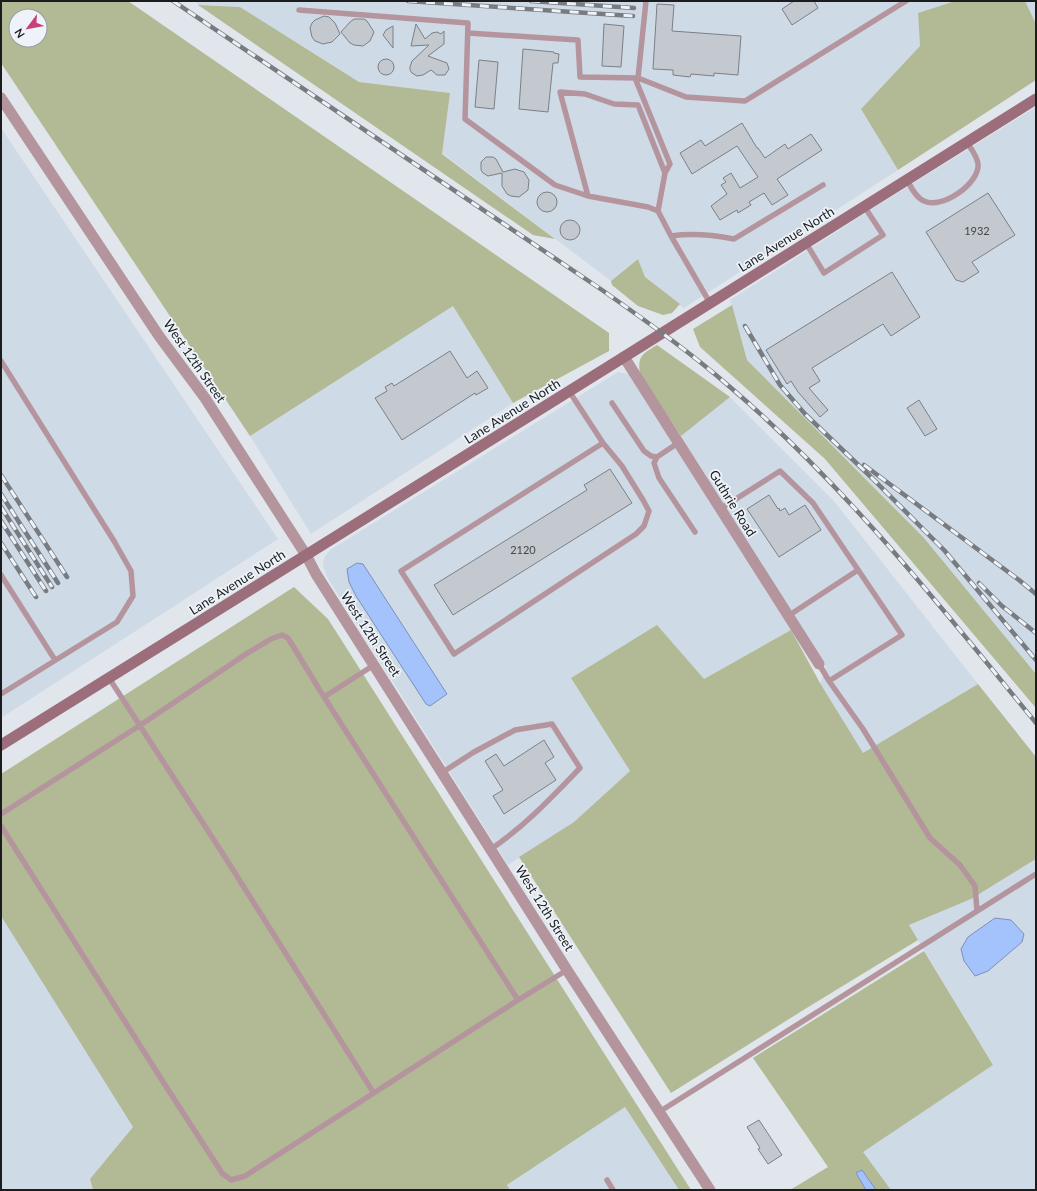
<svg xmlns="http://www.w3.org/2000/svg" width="1037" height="1191" font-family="Lato,sans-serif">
	<rect width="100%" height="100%" fill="#e0e6ec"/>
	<path fill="#cfdae7" d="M 197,1 L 955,1 L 918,13 L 920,46 L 861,109 L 898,170 L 684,308 L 645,277 L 638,259 L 611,281 L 442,153 L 450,93 L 359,82 L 240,7 L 198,5 Z
		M 1025,1 L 1036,1 L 1036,24 Z
		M 1036,107 L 1036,674 L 924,538 L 747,360 L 730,300 L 872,209 Z
		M 1,128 L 278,539 L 1,718 Z
		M 453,306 L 513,403 L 311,534 L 250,436 Z
		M 618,372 L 628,374 L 791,630 L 704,679 L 571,678 L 630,771 L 574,822 L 508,865 L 327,577 L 323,566 L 324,558 L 330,550 Z
		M 730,397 L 834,501 L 978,684 L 863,754 L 820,683 L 826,667 L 681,436 Z
		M 1036,859 L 1036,1190 L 891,1190 L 862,1152 L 993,1065 L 909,925 L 971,899 Z
		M 1,916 L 133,1127 L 90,1179 L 93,1190 L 1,1190 Z
		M 625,1107 L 679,1190 L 510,1190 L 507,1185 Z"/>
	<path fill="#b1ba94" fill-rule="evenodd" d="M 1,1 L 128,1 L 609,333 L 609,351 L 513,403 L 453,306 L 250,436 L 1,63 ZM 16,16 L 40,16 L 40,40 L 16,40 Z
		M 955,1 L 1025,1 L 1036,24 L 1036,80 L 898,170 L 861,109 L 920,46 L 918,13 Z
		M 198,5 L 240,7 L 359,82 L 450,93 L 442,154 L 555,239 L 533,235 Z
		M 638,259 L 645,277 L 680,304 L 672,313 L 663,315 L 638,306 L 612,285 L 611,281 Z
		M 732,305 L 747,360 L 924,538 L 1036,674 L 1036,708 L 825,459 L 700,347 L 693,329 Z
		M 657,345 L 730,397 L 681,436 L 640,374 C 637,355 643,354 657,345 Z
		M 294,587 L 328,619 L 691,1190 L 679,1190 L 625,1107 L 507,1185 L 510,1190 L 93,1190 L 90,1179 L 133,1127 L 1,916 L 1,774 Z
		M 657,625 L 704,679 L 791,630 L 820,683 L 863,753 L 978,684 L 1036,757 L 1036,859 L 971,899 L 909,925 L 918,940 L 805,1009 L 671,1093 L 519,857 L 574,822 L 630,771 L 571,678 Z
		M 924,951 L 993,1065 L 863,1152 L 891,1190 L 876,1190 L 862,1170 L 856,1173 L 866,1190 L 790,1190 L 828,1167 L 753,1058 Z"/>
	<path fill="#a4c2fc" stroke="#7b90b9" d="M 357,563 L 363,564 L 447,694 L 430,706 L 426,704 L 356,596 L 349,582 L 347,569 Z
		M 995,918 L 1011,920 L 1024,934 L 1022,942 L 988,971 L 975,976 L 964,961 L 961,949 L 968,937 Z
		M 862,1170 L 876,1190 L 866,1190 L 856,1173 Z"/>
	<path fill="#c4c9d0" stroke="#7b8086" d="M 794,1 L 814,1 L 818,8 L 792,25 L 782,9 Z
		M 657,4 L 674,5 L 672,31 L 741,36 L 738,75 L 714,73 L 714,76 L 691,74 L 690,77 L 673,75 L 673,70 L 653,69 Z
		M 324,16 L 329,17 L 335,23 L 340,34 L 332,42 L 323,44 L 315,41 L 312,37 L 310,28 L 312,23 L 315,20 Z
		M 354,19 L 364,19 L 367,21 L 374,32 L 370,41 L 363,46 L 354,45 L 350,43 L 341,32 L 350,22 Z
		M 416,24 L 425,39 L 432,33 L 437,32 L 441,34 L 444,31 L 444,44 L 428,56 L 447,63 L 449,69 L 445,75 L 437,75 L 431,70 L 423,75 L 417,76 L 412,73 L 410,70 L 410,67 L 412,61 L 429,45 L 411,46 Z
		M 604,24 L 624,26 L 621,67 L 602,66 Z
		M 393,26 L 393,48 L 383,35 L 386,30 Z
		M 523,49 L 554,52 L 554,53 L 559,54 L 558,63 L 553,63 L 548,112 L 519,109 Z
		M378 67a8 8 0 1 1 16 0a8 8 0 1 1-16 0Z
		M 479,60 L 498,62 L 494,109 L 475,107 Z
		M 742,123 L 757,148 L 758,148 L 765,158 L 785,144 L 788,149 L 811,134 L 822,150 L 777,179 L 788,195 L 772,205 L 764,193 L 749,202 L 751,205 L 738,213 L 737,210 L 720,220 L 711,206 L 727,194 L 721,185 L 726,182 L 723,178 L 731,173 L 740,188 L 758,177 L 737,146 L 692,174 L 680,153 L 701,140 L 705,146 Z
		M 486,157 L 493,157 L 496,159 L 503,172 L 515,169 L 524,172 L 529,180 L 528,190 L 519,197 L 511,196 L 507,194 L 502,186 L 502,173 L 488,176 L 483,173 L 481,170 L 481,162 Z
		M537 202a10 10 0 1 1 20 0a10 10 0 1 1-20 0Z
		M 988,193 L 1015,235 L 972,262 L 979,272 L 963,282 L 956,280 L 926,232 Z
		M560 230a10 10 0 1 1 20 0a10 10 0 1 1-20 0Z
		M 892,272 L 920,317 L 891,336 L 883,324 L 812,368 L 820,381 L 809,388 L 828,410 L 820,417 L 798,392 L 791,381 L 787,384 L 766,350 Z
		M 450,351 L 467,378 L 477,371 L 488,388 L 476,395 L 475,393 L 402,440 L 375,398 L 387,391 L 385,387 L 392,383 L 394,386 Z
		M 919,400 L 937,429 L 925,436 L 907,408 Z
		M 610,469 L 632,503 L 453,615 L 434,585 L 587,490 L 584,485 Z
		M 769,495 L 778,509 L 779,508 L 780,511 L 785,508 L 789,515 L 805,505 L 821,530 L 779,557 L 747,509 Z
		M 544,740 L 554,757 L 545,763 L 556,780 L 504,814 L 493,796 L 503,790 L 485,761 L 496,754 L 504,766 Z
		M 759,1120 L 782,1155 L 768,1164 L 758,1149 L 760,1148 L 747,1127 Z"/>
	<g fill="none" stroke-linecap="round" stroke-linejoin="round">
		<path stroke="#b5959d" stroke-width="5.5" d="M 299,10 L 468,23 L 465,119 L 555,185 L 588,196
			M 468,33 L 578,40 L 580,77 L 638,78 L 646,1
			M 635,78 L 670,164 L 665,173
			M 638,78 L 686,97 L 745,101 L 906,1
			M 907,180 C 911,187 916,198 924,201 C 942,210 980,183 978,164 C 977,156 971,149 967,142
			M 658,211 L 665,173 L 638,105 L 614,104 L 585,94 L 560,92 L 588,196 L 648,207 L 658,211 L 671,236 L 710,303
			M 671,236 C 692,233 713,235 734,239 L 823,185
			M 806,243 L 824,273 L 883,235 L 864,206
			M 1,361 L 114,541 L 131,571 L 133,596 L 117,622 L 1,694
			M 569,391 L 603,443 L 622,466 L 643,500 L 649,511 L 644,526 L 636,534 L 454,654 L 401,571 L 603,443
			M 612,403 L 644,451 L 651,456 L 657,457 L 678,443
			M 657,457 L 654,463 L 659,478 L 695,532
			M 720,509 L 780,471 L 813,503 L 902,635 L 829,681 L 819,664
			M 1,575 L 55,660
			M 788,616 L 858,570
			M 109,678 L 223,854 L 373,1092
			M 829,681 L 863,729 L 930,838 L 960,865 L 975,886 L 977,911
			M 324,697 L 374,665
			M 443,772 L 474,752 L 515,730 L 552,724 L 580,768 C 552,797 525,826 491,849
			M 1,814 L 139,726 L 246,654 L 271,639 L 282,635 L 288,638 L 324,697 L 518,1000
			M 1,826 L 167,1088 L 222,1173 L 231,1180 L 245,1176 L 518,1000 L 567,970
			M 659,1112 L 1036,874
			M 607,1180 L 613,1190"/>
		<path stroke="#b5959d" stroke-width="11" d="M 624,357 L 819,664
			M 306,555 L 316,574 L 567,970 L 710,1190"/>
		<path stroke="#b5959d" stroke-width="11" d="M 1,98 L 159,336 L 205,398 L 306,555"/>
		<path stroke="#9c6e7b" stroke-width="11" d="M 1,745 L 624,357 L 1036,99"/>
		<g stroke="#787c80" stroke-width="4.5">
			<path id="rail" d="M 173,1 L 602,290 C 646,321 690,352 730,387 C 846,486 940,606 1036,723
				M 408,1 L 633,16
				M 531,1 L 634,8
				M 745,326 L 780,385 L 805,414 L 872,478 L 944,550 L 1036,660
				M 864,465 L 1019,580 L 1036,594
				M 1,475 L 67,577
				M 1,494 L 58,583
				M 1,507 L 52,587
				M 1,521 L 46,591
				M 1,543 L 36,597
				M 979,583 L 1002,606 L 1036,633"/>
		</g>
		<use href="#rail" stroke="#edf3f9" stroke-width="3" stroke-dasharray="9" stroke-linecap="butt"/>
	</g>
	<g text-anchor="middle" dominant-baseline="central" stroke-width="3.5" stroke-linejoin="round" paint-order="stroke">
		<g font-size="11" fill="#44474a">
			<text x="977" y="230">1932</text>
			<text x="523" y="549">2120</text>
		</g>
		<g font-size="13" fill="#1a1c1e" stroke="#edf3f9">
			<text transform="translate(786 239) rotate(-32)">Lane Avenue North</text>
			<text transform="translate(195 361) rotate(55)">West 12th Street</text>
			<text transform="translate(512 411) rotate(-32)">Lane Avenue North</text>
			<text transform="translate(733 503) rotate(58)">Guthrie Road</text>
			<text transform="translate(237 582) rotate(-32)">Lane Avenue North</text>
			<text transform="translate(371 634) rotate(57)">West 12th Street</text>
			<text transform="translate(545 908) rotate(58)">West 12th Street</text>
		</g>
	</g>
	<rect width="1037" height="1191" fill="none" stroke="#1a1c1e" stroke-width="4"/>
	<g transform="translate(28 28) rotate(238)"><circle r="19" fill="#edf3f9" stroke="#999da1"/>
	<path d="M0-3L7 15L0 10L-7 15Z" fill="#c93f77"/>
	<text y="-6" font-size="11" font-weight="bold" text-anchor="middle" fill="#1a1c1e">N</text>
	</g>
</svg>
